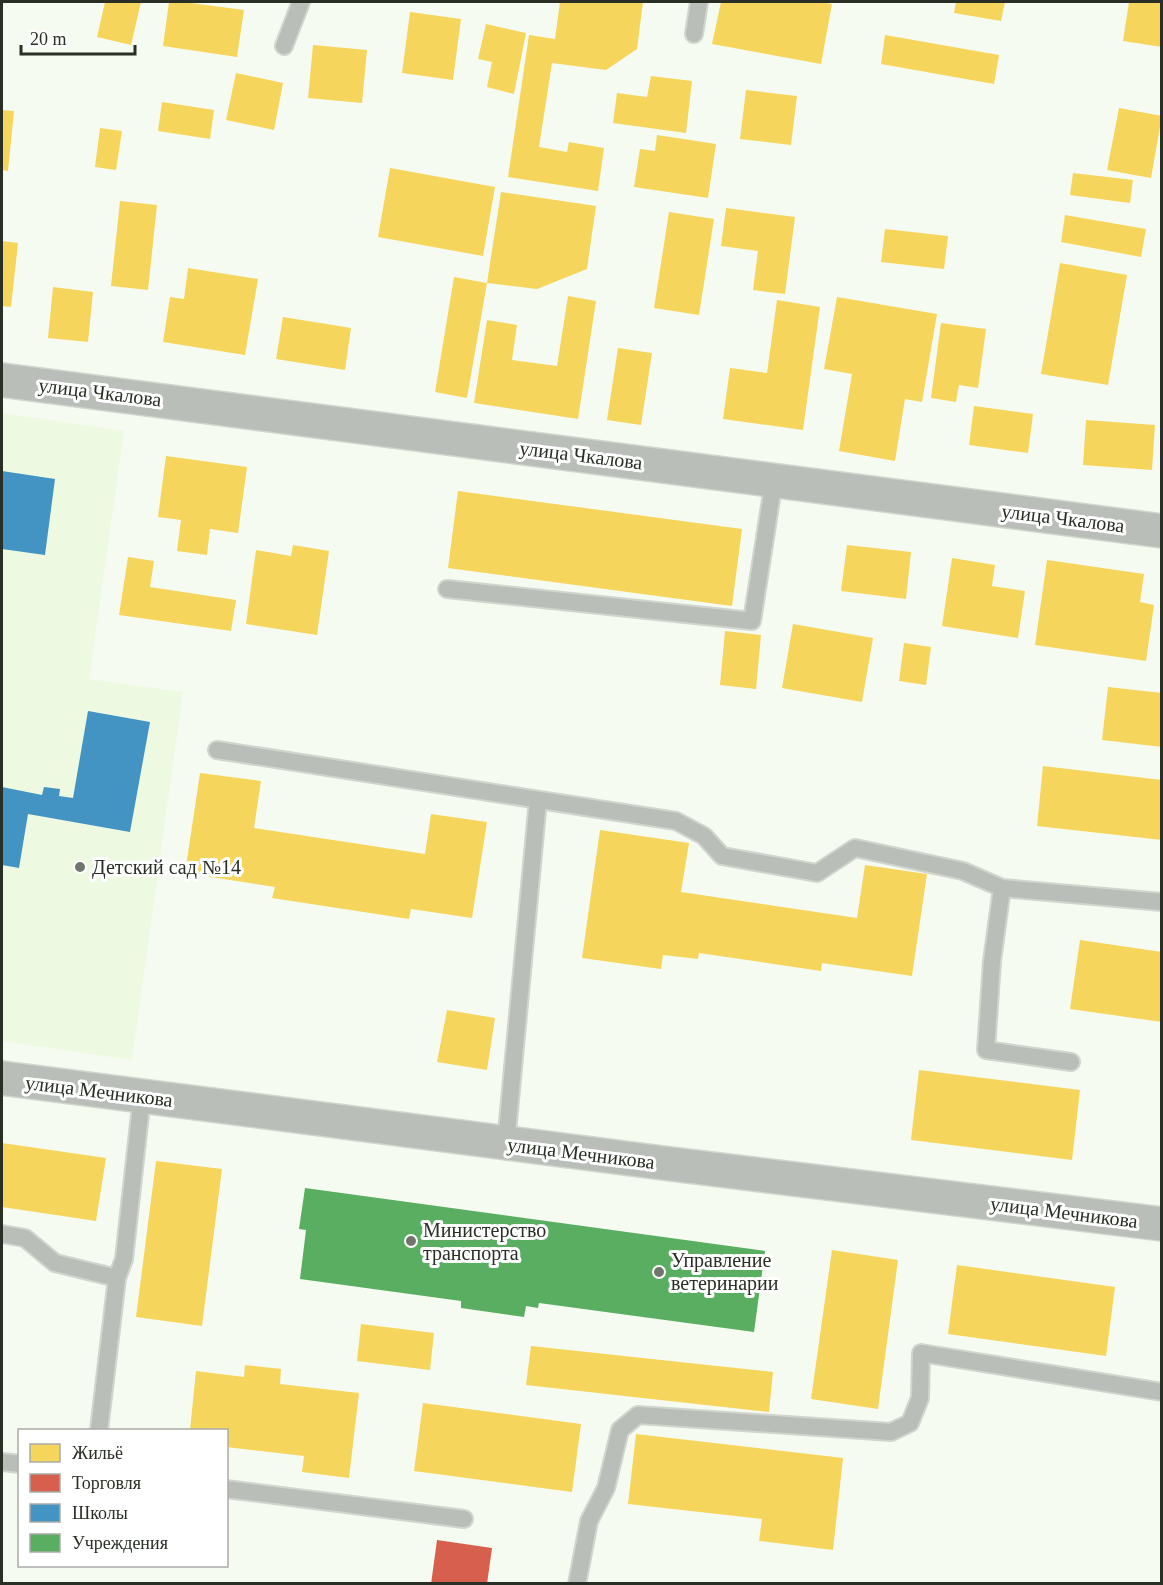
<svg xmlns="http://www.w3.org/2000/svg" width="1163" height="1585" font-family="Georgia,serif">
	<rect width="100%" height="100%" fill="#f6fbf1"/>
	<path fill="#edf9e0" d="M 2,413 L 124,431 L 89,679 L 183,692 L 132,1060 L 2,1041 Z"/>
	<path fill="#f6d55c" d="M 105,2 L 141,2 L 131,45 L 97,37 Z
		M 169,2 L 183,2 L 244,10 L 237,57 L 163,46 Z
		M 560,2 L 643,2 L 637,49 L 606,70 L 552,63 L 539,147 L 567,152 L 569,142 L 604,148 L 598,191 L 508,177 L 529,35 L 555,39 Z
		M 721,2 L 820,2 L 832,4 L 821,64 L 712,44 Z
		M 956,2 L 1005,2 L 1001,21 L 954,13 Z
		M 1129,2 L 1162,2 L 1162,47 L 1123,41 Z
		M 410,12 L 461,19 L 453,80 L 402,73 Z
		M 486,24 L 526,33 L 514,94 L 487,87 L 492,62 L 478,59 Z
		M 885,35 L 999,55 L 994,84 L 881,64 Z
		M 313,45 L 367,50 L 362,103 L 308,98 Z
		M 236,73 L 283,83 L 274,130 L 226,120 Z
		M 651,76 L 692,81 L 686,133 L 613,123 L 617,93 L 647,97 Z
		M 746,90 L 797,96 L 791,145 L 740,139 Z
		M 162,102 L 214,110 L 210,139 L 158,131 Z
		M 1119,108 L 1162,116 L 1151,178 L 1107,170 Z
		M 2,110 L 14,111 L 8,171 L 2,170 Z
		M 100,128 L 122,131 L 116,170 L 95,167 Z
		M 657,135 L 716,144 L 708,198 L 634,187 L 640,149 L 655,151 Z
		M 390,168 L 495,187 L 483,256 L 378,237 Z
		M 1073,173 L 1133,180 L 1130,203 L 1070,195 Z
		M 501,192 L 596,206 L 587,269 L 537,289 L 487,283 Z
		M 120,201 L 157,205 L 148,290 L 111,286 Z
		M 726,208 L 795,217 L 785,294 L 753,290 L 758,251 L 721,246 Z
		M 669,212 L 714,219 L 699,315 L 654,308 Z
		M 1065,215 L 1146,229 L 1141,257 L 1061,242 Z
		M 885,229 L 948,236 L 944,269 L 881,262 Z
		M 2,241 L 18,243 L 11,307 L 2,306 Z
		M 1060,263 L 1127,275 L 1108,385 L 1041,374 Z
		M 188,268 L 258,279 L 245,355 L 163,342 L 170,297 L 184,299 Z
		M 454,277 L 487,283 L 467,398 L 435,392 Z
		M 53,287 L 93,292 L 88,342 L 48,338 Z
		M 568,296 L 596,301 L 578,419 L 474,403 L 487,320 L 517,325 L 512,360 L 557,366 Z
		M 837,297 L 937,314 L 922,402 L 905,399 L 895,461 L 839,451 L 852,374 L 824,369 Z
		M 777,300 L 820,307 L 803,430 L 723,419 L 730,368 L 767,373 Z
		M 283,317 L 351,328 L 345,370 L 276,359 Z
		M 941,323 L 986,329 L 978,388 L 959,385 L 956,402 L 931,398 Z
		M 618,348 L 652,353 L 641,425 L 607,420 Z
		M 974,406 L 1033,414 L 1028,453 L 969,445 Z
		M 1086,420 L 1155,425 L 1152,470 L 1083,465 Z
		M 166,456 L 247,467 L 238,533 L 210,529 L 207,555 L 177,551 L 181,520 L 158,517 Z
		M 458,491 L 742,529 L 732,606 L 448,568 Z
		M 293,545 L 329,551 L 317,635 L 246,624 L 256,550 L 291,556 Z
		M 847,545 L 911,552 L 906,599 L 841,591 Z
		M 128,557 L 154,561 L 150,587 L 236,600 L 231,631 L 119,615 Z
		M 952,558 L 995,565 L 992,586 L 1025,591 L 1018,638 L 942,626 Z
		M 1047,560 L 1144,574 L 1140,602 L 1154,605 L 1146,661 L 1035,645 Z
		M 793,624 L 873,638 L 862,702 L 782,688 Z
		M 725,631 L 761,635 L 756,689 L 720,685 Z
		M 904,643 L 931,647 L 926,685 L 899,681 Z
		M 1108,687 L 1162,693 L 1162,747 L 1102,740 Z
		M 1043,766 L 1162,780 L 1162,840 L 1037,826 Z
		M 200,773 L 261,781 L 254,828 L 425,854 L 431,814 L 487,822 L 472,918 L 411,909 L 409,919 L 272,898 L 275,887 L 185,873 Z
		M 600,830 L 689,843 L 681,892 L 857,918 L 865,865 L 927,874 L 912,976 L 822,963 L 821,971 L 699,953 L 698,959 L 663,955 L 661,969 L 582,958 Z
		M 1080,940 L 1162,952 L 1162,1022 L 1070,1009 Z
		M 447,1010 L 495,1018 L 487,1070 L 437,1062 Z
		M 919,1070 L 1080,1090 L 1072,1160 L 911,1140 Z
		M 2,1143 L 106,1158 L 96,1221 L 2,1207 Z
		M 156,1161 L 222,1169 L 202,1326 L 136,1317 Z
		M 832,1250 L 898,1260 L 878,1409 L 811,1399 Z
		M 957,1265 L 1115,1287 L 1106,1356 L 948,1334 Z
		M 361,1324 L 434,1333 L 430,1370 L 357,1361 Z
		M 531,1346 L 773,1372 L 769,1412 L 526,1385 Z
		M 245,1365 L 281,1369 L 280,1384 L 359,1393 L 349,1478 L 302,1472 L 304,1456 L 226,1447 L 226,1430 L 190,1430 L 196,1371 L 244,1377 Z
		M 423,1403 L 581,1424 L 572,1492 L 414,1471 Z
		M 636,1434 L 843,1458 L 833,1550 L 759,1541 L 762,1519 L 628,1504 Z"/>
	<path fill="#d6604d" d="M 437,1540 L 492,1548 L 487,1584 L 431,1584 Z"/>
	<path fill="#4393c3" d="M 2,471 L 55,479 L 45,555 L 2,549 Z
		M 88,711 L 150,722 L 130,832 L 28,814 L 19,868 L 2,865 L 2,787 L 42,795 L 44,787 L 60,789 L 59,796 L 73,798 Z"/>
	<path fill="#5aae61" d="M 305,1188 L 765,1251 L 754,1332 L 539,1303 L 538,1308 L 526,1306 L 524,1317 L 461,1308 L 461,1301 L 300,1279 L 306,1230 L 299,1229 Z"/>
	<g fill="none" stroke-linecap="round" stroke-linejoin="round">
		<g stroke="#d1d5cd" stroke-width="20">
			<path id="lane" d="M 694,34 L 699,2
				M 284,46 L 301,2
				M 447,589 L 752,621 L 774,480
				M 217,750 L 676,821 L 704,836 L 722,856 L 817,873 L 855,848 L 963,871 L 1002,888 L 992,961 L 986,1050 L 1071,1062
				M 1002,888 L 1162,902
				M 506,1143 L 538,800
				M 2,1234 L 25,1238 L 55,1263 L 117,1278 L 99,1430
				M 117,1278 L 124,1259 L 142,1096
				M 2,1462 L 20,1464
				M 226,1489 L 464,1519
				M 577,1584 L 589,1521 L 606,1488 L 620,1430 L 638,1415 L 891,1432 L 910,1423 L 920,1398 L 921,1353 L 1162,1392"/>
		</g>
		<g stroke="#d1d5cd" stroke-width="36">
			<path id="street" d="M 2,380 L 1162,531
				M 2,1078 L 663,1163 L 1162,1224"/>
		</g>
		<use href="#lane" stroke="#babeb8" stroke-width="16"/>
		<use href="#street" stroke="#babeb8" stroke-width="33"/>
	</g>
	<g fill="#71766c" stroke="#fff" stroke-width="2">
		<circle cx="80" cy="867" r="6"/>
		<circle cx="411" cy="1241" r="6"/>
		<circle cx="659" cy="1272" r="6"/>
	</g>
	<g text-anchor="middle" dominant-baseline="central" stroke-width="6" stroke-linejoin="round" paint-order="stroke">
		<g font-size="20" fill="#292f24" stroke="#fff">
			<text transform="translate(100 392) rotate(7)">улица Чкалова</text>
			<text transform="translate(581 455) rotate(7)">улица Чкалова</text>
			<text transform="translate(1063 518) rotate(7)">улица Чкалова</text>
			<text transform="translate(99 1091) rotate(7)">улица Мечникова</text>
			<text transform="translate(581 1153) rotate(7)">улица Мечникова</text>
			<text transform="translate(1064 1212) rotate(7)">улица Мечникова</text>
		</g>
		<g font-size="20" fill="#292f24" stroke="#fff" text-anchor="start">
			<text x="92" y="867">Детский сад №14</text>
			<text x="423" y="1230">Министерство<tspan x="423" dy="23">транспорта</tspan></text>
			<text x="671" y="1260">Управление<tspan x="671" dy="23">ветеринарии</tspan></text>
		</g>
	</g>
	<rect width="1163" height="1585" fill="none" stroke="#292f24" stroke-width="6"/>
	<rect x="18" y="1429" width="210" height="138" fill="#ffffff" stroke="#a9aca7" stroke-width="1.5"/>
	<rect x="30" y="1444" width="30" height="18" fill="#f6d55c" stroke="#a9aca7" stroke-width="1.5"/>
	<text x="72" y="1459" font-size="18" fill="#292f24">Жильё</text>
	<rect x="30" y="1474" width="30" height="18" fill="#d6604d" stroke="#a9aca7" stroke-width="1.5"/>
	<text x="72" y="1489" font-size="18" fill="#292f24">Торговля</text>
	<rect x="30" y="1504" width="30" height="18" fill="#4393c3" stroke="#a9aca7" stroke-width="1.5"/>
	<text x="72" y="1519" font-size="18" fill="#292f24">Школы</text>
	<rect x="30" y="1534" width="30" height="18" fill="#5aae61" stroke="#a9aca7" stroke-width="1.5"/>
	<text x="72" y="1549" font-size="18" fill="#292f24">Учреждения</text>
	<path d="M21 45v9h114v-9" fill="none" stroke="#292f24" stroke-width="3"/>
	<text x="30" y="45" font-size="18" fill="#292f24" stroke="#ffffff" stroke-width="4.5" paint-order="stroke">20 m</text>
</svg>
